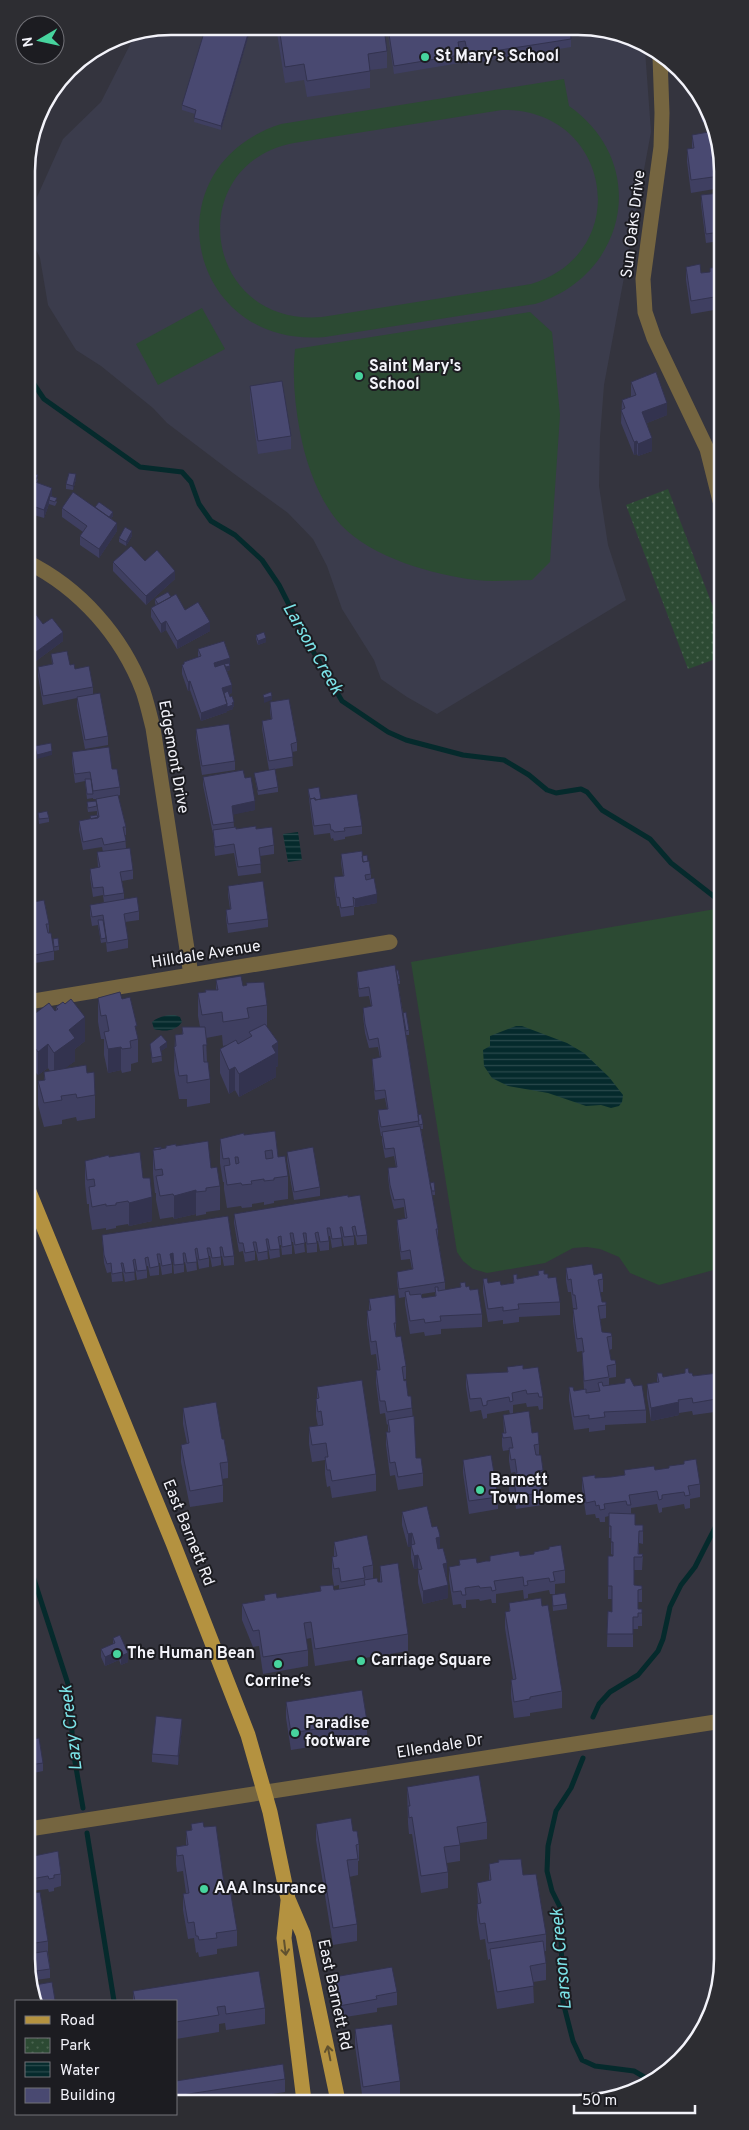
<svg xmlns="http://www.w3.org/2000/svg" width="749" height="2130" font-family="Overpass,sans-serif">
	<defs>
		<pattern id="park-dots" width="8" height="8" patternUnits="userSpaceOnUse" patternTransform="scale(1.25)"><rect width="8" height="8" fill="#2c4a33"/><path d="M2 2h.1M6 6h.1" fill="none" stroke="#4b6551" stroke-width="1.8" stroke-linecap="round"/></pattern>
		<pattern id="water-rules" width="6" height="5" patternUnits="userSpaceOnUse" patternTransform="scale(1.25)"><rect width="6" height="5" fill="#052a2c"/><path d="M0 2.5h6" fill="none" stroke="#2a494c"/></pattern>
	</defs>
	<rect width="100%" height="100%" fill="#34343e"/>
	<path fill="#3b3c4c" d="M 171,26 L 607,29 L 645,50 L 651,132 L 604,385 L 600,437 L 599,486 L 608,545 L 626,600 L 437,714 L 407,697 L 381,679 L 374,660 L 342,609 L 327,566 L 313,539 L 288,513 L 233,473 L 167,423 L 153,408 L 101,366 L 76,350 L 48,305 L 40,258 L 33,243 L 33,227 L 37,197 L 63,139 L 101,102 L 136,33 Z"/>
	<path fill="#2c4a33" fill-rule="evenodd" d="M 564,79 L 569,106 C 650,163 628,275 535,304 L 325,337 C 186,349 149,166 281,124 ZM 502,110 C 612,108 635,253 531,284 L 322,317 C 202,327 182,164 294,143 Z
		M 202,308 L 225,349 L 158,385 L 136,344 Z
		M 530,312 L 552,332 L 560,415 L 550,562 L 532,580 C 514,580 494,582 476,580 C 433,575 371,557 341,525 C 319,501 306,464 300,432 C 295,405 292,377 295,349 Z
		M 721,908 L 721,1268 L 659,1285 L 630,1273 L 619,1257 L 600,1249 L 587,1247 L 573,1248 L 545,1263 L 487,1273 L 473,1269 L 463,1261 L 457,1252 L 411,962 Z"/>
	<path fill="url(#park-dots)" d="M 668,489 L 721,628 L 721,657 L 688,669 L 626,505 Z"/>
	<path fill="url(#water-rules)" d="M 298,832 L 302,860 L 288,862 L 283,834 Z
		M 175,1015 L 180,1017 L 182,1022 C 176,1031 165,1032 154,1029 L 152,1022 C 159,1016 167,1015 175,1015 Z
		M 516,1026 L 522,1026 L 567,1043 L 584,1053 L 609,1077 L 623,1095 L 622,1102 L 619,1106 L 611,1108 L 601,1105 L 586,1106 L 548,1093 L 508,1086 L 492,1078 L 484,1066 L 483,1050 L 490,1046 L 490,1036 Z"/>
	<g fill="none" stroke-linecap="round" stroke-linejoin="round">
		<path stroke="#052a2c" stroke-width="5" d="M 66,74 L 77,61
			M 27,181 L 37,136 L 51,94
			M 27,374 L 44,399 L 140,467 L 182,472 L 191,482 L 199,504 L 211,521 L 235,535 L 262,560 L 279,585 L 310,646 L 342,701 L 388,732 L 406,740 L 463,755 L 504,760 L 529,775 L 547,790 L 556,793 L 581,789 L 587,792 L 602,810 L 650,839 L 671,863 L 721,902
			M 29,1564 L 68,1684 L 74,1756 L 83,1808
			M 593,1717 L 599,1704 L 610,1692 L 638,1675 L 658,1651 L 663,1639 L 670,1607 L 681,1585 L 695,1567 L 722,1514
			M 583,1758 L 571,1788 L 556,1811 L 548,1846 L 547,1871 L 552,1891 L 560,1907 L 563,2002 L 573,2041 L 582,2060 L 595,2066 L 634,2071 L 653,2082
			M 87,1833 L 114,2001"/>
		<path stroke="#756540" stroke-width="15" d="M 660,57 L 662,113 L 661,147 L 643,279 L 645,312 L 654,338 L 707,449 L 720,501
			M 27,562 C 80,588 122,636 143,691 C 147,703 150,716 153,728 L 191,975
			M 28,1002 L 390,942
			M 29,1829 L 722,1721"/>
		<path stroke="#b49240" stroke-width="15" d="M 28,1189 L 173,1543 L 248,1735 L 270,1812 L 288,1899 L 303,1934 L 338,2101
			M 288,1901 L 284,1938 L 304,2101"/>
	</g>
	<path fill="#3f3f61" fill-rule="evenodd" d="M 251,27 L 221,130 L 194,122 L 195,114 L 182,110 L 182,105 Z
		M 276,27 L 384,28 L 387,51 L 387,68 L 370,70 L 370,88 L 307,97 L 304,80 L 285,83 Z
		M 387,28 L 577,29 L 577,32 L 571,33 L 571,47 L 468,64 L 465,50 L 460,51 L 460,63 L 394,74 Z
		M 699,103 L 708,121 L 702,122 Z
		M 692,135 L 720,142 L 720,188 L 691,193 L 687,162 L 687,149 L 692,148 Z
		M 720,193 L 720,218 L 718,218 L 718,220 L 720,219 L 720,241 L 706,243 L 701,204 L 701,195 Z
		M 686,267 L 701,273 L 710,272 L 710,268 L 720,267 L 720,309 L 691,314 L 686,280 Z
		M 720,363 L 720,394 L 717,377 L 717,364 Z
		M 631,382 L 667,415 L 647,423 L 652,451 L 638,456 L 637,454 L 634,455 L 621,423 L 622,400 L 631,397 Z
		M 250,386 L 291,436 L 291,449 L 258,454 L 250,399 Z
		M 27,471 L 38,479 L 37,482 L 52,496 L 57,502 L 55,506 L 49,504 L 44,518 L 27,513 Z
		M 76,479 L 73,490 L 66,489 L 66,484 Z
		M 95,507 L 113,516 L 111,518 L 117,531 L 99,558 L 80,545 L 80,536 L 83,532 L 62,517 L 62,508 Z
		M 132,536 L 126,546 L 119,542 L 119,538 Z
		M 145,561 L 175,579 L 146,605 L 113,571 L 113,562 Z
		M 171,597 L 210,631 L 177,649 L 166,630 L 161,633 L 151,617 L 151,608 L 156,606 L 155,603 L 155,599 Z
		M 27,606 L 43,624 L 63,641 L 32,664 L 27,657 Z
		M 256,635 L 266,642 L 258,645 L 256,639 Z
		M 198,649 L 230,658 L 230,670 L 227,671 L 232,693 L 229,694 L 234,706 L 233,707 L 233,709 L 227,711 L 227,712 L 201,721 L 190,690 L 188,691 L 182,674 L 182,665 L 184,665 L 184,662 L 198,657 Z
		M 51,654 L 70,665 L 93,687 L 93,694 L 108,736 L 108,745 L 85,749 L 77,706 L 77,698 L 43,705 L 38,676 L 38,667 L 52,664 Z
		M 270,702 L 297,742 L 297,751 L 292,752 L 293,766 L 269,770 L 262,729 L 262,721 L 271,719 L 270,711 Z
		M 196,729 L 235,761 L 235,770 L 202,775 L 196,738 Z
		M 72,752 L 112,769 L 120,787 L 120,795 L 118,796 L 126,827 L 126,835 L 125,835 L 126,848 L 133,870 L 133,879 L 122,881 L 124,893 L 124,899 L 139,911 L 139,920 L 125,922 L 128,939 L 128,948 L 107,952 L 106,942 L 101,943 L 98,925 L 92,926 L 90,914 L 90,905 L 104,903 L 103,895 L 93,897 L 90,877 L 90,869 L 98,868 L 97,852 L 103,852 L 102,847 L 83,850 L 79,830 L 79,821 L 90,819 L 90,816 L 97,815 L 97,811 L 88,812 L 87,806 L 87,802 L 96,803 L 96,799 L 93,799 L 93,798 L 87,799 L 85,781 L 75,783 L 72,761 Z
		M 254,773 L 278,787 L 278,792 L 258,795 Z
		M 203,777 L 245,778 L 255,810 L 233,814 L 234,827 L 236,829 L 256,829 L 274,845 L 274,854 L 260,856 L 261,873 L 238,876 L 234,853 L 215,856 L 213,834 L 203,785 Z
		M 308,789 L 321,799 L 362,826 L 362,834 L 345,837 L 345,839 L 334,841 L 333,838 L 331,839 L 330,833 L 314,835 L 310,807 Z
		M 38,813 L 49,818 L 49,822 L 39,824 Z
		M 341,854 L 362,856 L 371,874 L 371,879 L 377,903 L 355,907 L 354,907 L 354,915 L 341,917 L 339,906 L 337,906 L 334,886 L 334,877 L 343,876 L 341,863 Z
		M 228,886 L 268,919 L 268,927 L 228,933 L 226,918 L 226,910 L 230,909 L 228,895 Z
		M 28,903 L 49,924 L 49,933 L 48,933 L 53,943 L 59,946 L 59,950 L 54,951 L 54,960 L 35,963 L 34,958 L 28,959 Z
		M 396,970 L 400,980 L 400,984 L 398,984 L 403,1013 L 409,1030 L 409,1035 L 406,1035 L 418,1115 L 423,1124 L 423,1129 L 421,1129 L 430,1183 L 435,1191 L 435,1195 L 432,1195 L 438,1229 L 438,1238 L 445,1282 L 445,1290 L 460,1288 L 460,1283 L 470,1290 L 482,1314 L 482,1327 L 441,1329 L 441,1334 L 425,1336 L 424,1332 L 410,1334 L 405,1304 L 405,1297 L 399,1298 L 397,1281 L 397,1272 L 412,1269 L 410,1259 L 401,1260 L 397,1228 L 397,1220 L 405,1218 L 404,1207 L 394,1209 L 390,1193 L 388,1177 L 388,1168 L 396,1167 L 394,1156 L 385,1158 L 382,1141 L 382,1136 L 381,1136 L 378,1119 L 378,1110 L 387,1109 L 385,1098 L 375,1100 L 372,1068 L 372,1059 L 380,1058 L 378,1047 L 369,1048 L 365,1033 L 363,1016 L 363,1008 L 371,1006 L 369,996 L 359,997 L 357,980 L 357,972 ZM 435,1292 L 435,1296 L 422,1298 L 422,1294 Z
		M 216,980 L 243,986 L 267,1005 L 267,1027 L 278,1066 L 276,1067 L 276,1077 L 239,1097 L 235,1090 L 229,1094 L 220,1073 L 220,1049 L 227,1045 L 223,1046 L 222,1035 L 206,1038 L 207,1062 L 210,1079 L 210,1103 L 187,1107 L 187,1099 L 179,1099 L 174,1070 L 175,1035 L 182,1034 L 182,1027 L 200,1027 L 198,1016 L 198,993 L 216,990 Z
		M 98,998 L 122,999 L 137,1034 L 138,1039 L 138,1062 L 131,1064 L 131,1071 L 122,1073 L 121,1070 L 108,1073 L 104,1055 L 104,1039 L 101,1039 L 98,1022 Z
		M 56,1007 L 85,1041 L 75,1049 L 75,1061 L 65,1068 L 87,1073 L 95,1095 L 95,1118 L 77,1121 L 76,1117 L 62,1120 L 62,1124 L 44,1127 L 38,1105 L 38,1081 L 44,1080 L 44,1072 L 50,1071 L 48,1068 L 38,1075 L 36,1073 L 30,1077 L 28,1074 L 28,1029 L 29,1028 L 29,1018 L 55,1011 L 56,1010 Z
		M 150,1044 L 167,1047 L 161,1051 L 162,1061 L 152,1063 Z
		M 275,1131 L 278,1157 L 288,1176 L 288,1199 L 274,1201 L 274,1203 L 264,1205 L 264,1202 L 252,1204 L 252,1207 L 242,1208 L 241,1206 L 227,1208 L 224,1189 L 224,1182 L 223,1182 L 220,1163 L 220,1139 Z
		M 176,1146 L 211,1168 L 220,1186 L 220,1210 L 206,1212 L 206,1214 L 196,1216 L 196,1214 L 174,1219 L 173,1217 L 160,1219 L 156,1200 L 156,1193 L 155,1193 L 153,1174 L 153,1150 Z
		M 287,1152 L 320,1187 L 320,1196 L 294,1200 L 287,1160 Z
		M 109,1157 L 143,1178 L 152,1221 L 129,1226 L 128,1224 L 116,1226 L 116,1228 L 106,1230 L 106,1228 L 92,1230 L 89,1211 L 89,1204 L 87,1204 L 85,1184 L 85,1161 Z
		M 348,1197 L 367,1235 L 367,1244 L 357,1245 L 355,1235 L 354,1235 L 354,1245 L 344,1246 L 342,1236 L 341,1236 L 342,1246 L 332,1248 L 330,1236 L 329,1236 L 329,1250 L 320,1251 L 318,1241 L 317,1241 L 317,1252 L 307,1253 L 306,1242 L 304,1242 L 305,1252 L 295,1254 L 293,1242 L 292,1242 L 292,1254 L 282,1255 L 281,1245 L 279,1245 L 280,1257 L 270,1259 L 268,1247 L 267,1247 L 268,1259 L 258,1261 L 256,1251 L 255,1251 L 255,1260 L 245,1262 L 243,1251 L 239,1252 L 234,1223 L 234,1214 Z
		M 228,1216 L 234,1256 L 234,1265 L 224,1266 L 222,1256 L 221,1256 L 221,1265 L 212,1267 L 210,1256 L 209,1256 L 209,1267 L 199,1269 L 197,1257 L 196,1257 L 197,1270 L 187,1272 L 185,1262 L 184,1262 L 184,1272 L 174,1274 L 173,1262 L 172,1262 L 172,1273 L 162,1275 L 160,1263 L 159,1263 L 159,1275 L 150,1276 L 148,1266 L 147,1266 L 147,1278 L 137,1280 L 135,1268 L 134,1268 L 135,1280 L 125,1282 L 123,1271 L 122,1272 L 123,1281 L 112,1282 L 111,1272 L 107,1273 L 104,1263 L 102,1235 Z
		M 566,1268 L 594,1275 L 603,1279 L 603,1292 L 600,1292 L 602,1302 L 606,1305 L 606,1318 L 600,1319 L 602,1332 L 612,1336 L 612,1349 L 609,1350 L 611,1360 L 616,1364 L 616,1377 L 609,1378 L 609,1386 L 625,1383 L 625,1379 L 646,1410 L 646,1423 L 605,1425 L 605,1430 L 589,1432 L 589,1428 L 574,1430 L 569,1400 L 569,1387 L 574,1391 L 584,1390 L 582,1355 L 582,1351 L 577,1352 L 573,1322 L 573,1309 L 575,1309 L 575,1308 L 573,1308 L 571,1292 L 568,1292 L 566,1281 Z
		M 538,1271 L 548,1278 L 560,1302 L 560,1315 L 519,1317 L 519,1322 L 503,1324 L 503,1320 L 488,1322 L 483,1292 L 483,1279 L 488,1283 L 501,1285 L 513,1284 L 513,1275 L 517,1279 L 538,1275 Z
		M 369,1299 L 396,1323 L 396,1335 L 406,1366 L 406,1379 L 404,1379 L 408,1396 L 412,1408 L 416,1458 L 423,1473 L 423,1486 L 398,1490 L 395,1475 L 390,1476 L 386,1445 L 386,1432 L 388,1432 L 388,1424 L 387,1425 L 385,1413 L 380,1414 L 376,1383 L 376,1370 L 378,1370 L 376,1354 L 371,1355 L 367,1324 L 367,1311 L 369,1310 Z
		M 717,1364 L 721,1368 L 722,1368 L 722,1411 L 693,1415 L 692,1411 L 679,1413 L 679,1415 L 651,1421 L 647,1397 L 647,1384 L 657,1382 L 657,1373 L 663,1377 L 685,1373 L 685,1369 L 693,1376 L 717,1373 Z
		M 507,1367 L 523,1369 L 543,1397 L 543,1409 L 539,1410 L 538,1406 L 527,1407 L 526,1403 L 513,1405 L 513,1413 L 532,1433 L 539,1444 L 539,1455 L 543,1470 L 543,1483 L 541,1483 L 542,1493 L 542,1505 L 516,1509 L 514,1492 L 509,1492 L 509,1476 L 516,1474 L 515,1472 L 511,1473 L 509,1461 L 509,1450 L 503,1451 L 502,1446 L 502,1433 L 504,1433 L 503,1415 L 510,1414 L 509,1410 L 487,1414 L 487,1418 L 483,1419 L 481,1410 L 470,1412 L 466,1387 L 466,1374 L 507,1372 Z
		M 317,1387 L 376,1474 L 376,1491 L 332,1498 L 330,1486 L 327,1487 L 325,1474 L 325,1460 L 312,1462 L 309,1444 L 309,1427 L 318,1426 L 316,1416 L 316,1399 L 317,1399 Z
		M 183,1408 L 222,1439 L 228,1462 L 228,1478 L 222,1479 L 223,1485 L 223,1502 L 190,1507 L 181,1462 L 181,1445 L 187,1444 L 183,1424 Z
		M 463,1460 L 498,1497 L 498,1509 L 469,1514 L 463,1473 Z
		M 684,1461 L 700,1484 L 700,1497 L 690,1499 L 690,1508 L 685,1509 L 684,1504 L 662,1508 L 662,1512 L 659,1513 L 657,1504 L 631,1508 L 631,1514 L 635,1525 L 643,1525 L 643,1544 L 639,1543 L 639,1554 L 643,1554 L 642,1570 L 634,1570 L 634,1585 L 642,1586 L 642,1602 L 638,1602 L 638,1609 L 642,1609 L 642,1626 L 638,1626 L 638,1629 L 633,1629 L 633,1647 L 607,1647 L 608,1611 L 612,1612 L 612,1599 L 608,1599 L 608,1556 L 613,1556 L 613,1555 L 611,1554 L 611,1538 L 609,1538 L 609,1516 L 605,1517 L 605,1522 L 600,1522 L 599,1518 L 596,1518 L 595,1514 L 586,1515 L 582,1489 L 582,1477 L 595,1478 L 611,1477 L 624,1475 L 624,1470 L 655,1470 L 669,1468 L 684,1464 Z
		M 402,1512 L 432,1527 L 440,1549 L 447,1576 L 446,1576 L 448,1598 L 423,1604 L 418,1583 L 418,1570 L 419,1570 L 418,1568 L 414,1569 L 411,1558 L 411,1546 L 408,1547 L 402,1525 Z
		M 334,1542 L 373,1565 L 373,1579 L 378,1582 L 380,1582 L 380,1566 L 408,1634 L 408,1651 L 315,1666 L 311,1638 L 306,1639 L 308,1650 L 308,1666 L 263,1674 L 259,1646 L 253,1647 L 242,1620 L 242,1604 L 264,1600 L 264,1595 L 277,1598 L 320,1592 L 320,1586 L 334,1590 L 339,1589 L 339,1585 L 334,1586 L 332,1574 L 332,1557 L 334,1557 Z
		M 549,1547 L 565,1570 L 565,1583 L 555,1584 L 555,1594 L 550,1594 L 549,1590 L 528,1594 L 528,1598 L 524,1599 L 523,1590 L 496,1594 L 496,1603 L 492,1603 L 491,1599 L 480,1601 L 479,1599 L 466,1600 L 466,1608 L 462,1608 L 461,1604 L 453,1605 L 449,1580 L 449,1567 L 459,1566 L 459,1560 L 477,1563 L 490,1561 L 490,1556 L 520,1556 L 534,1554 L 549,1550 Z
		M 722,1582 L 722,1613 L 719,1611 L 720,1586 Z
		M 552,1595 L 567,1604 L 567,1609 L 553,1611 Z
		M 509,1603 L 542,1606 L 562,1691 L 562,1708 L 530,1713 L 530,1716 L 514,1718 L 511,1696 L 511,1680 L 513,1679 L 505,1628 L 505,1612 L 509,1611 Z
		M 113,1638 L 128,1662 L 121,1665 L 119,1660 L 105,1666 L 101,1657 L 101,1649 L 113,1644 Z
		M 286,1702 L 367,1721 L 367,1738 L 291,1750 L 286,1718 Z
		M 182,1727 L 178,1765 L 152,1762 L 152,1754 Z
		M 29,1740 L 43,1763 L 43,1771 L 29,1774 Z
		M 407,1787 L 487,1822 L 487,1839 L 460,1843 L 460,1861 L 447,1863 L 448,1872 L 448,1888 L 421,1893 L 412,1834 L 409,1834 L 408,1823 Z
		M 191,1824 L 204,1827 L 225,1890 L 237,1930 L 237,1946 L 217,1949 L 217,1954 L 199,1957 L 198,1952 L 196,1953 L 194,1938 L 188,1939 L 183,1910 L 183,1894 L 186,1893 L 183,1871 L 177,1872 L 176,1864 L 176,1847 L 186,1845 L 186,1831 L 191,1830 Z
		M 316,1824 L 353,1831 L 359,1844 L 359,1861 L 358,1861 L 358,1875 L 349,1877 L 357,1924 L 357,1941 L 333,1945 L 316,1840 Z
		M 29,1857 L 61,1874 L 61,1886 L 54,1888 L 54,1891 L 49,1892 L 48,1889 L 31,1891 L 31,1894 L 48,1941 L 48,1952 L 50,1969 L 50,1978 L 29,1981 Z
		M 498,1860 L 523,1875 L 546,1934 L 546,1951 L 544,1951 L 546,1963 L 546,1980 L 533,1982 L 534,2003 L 497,2009 L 490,1965 L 490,1959 L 488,1960 L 485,1939 L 480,1940 L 477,1920 L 477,1904 L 478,1904 L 477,1883 L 489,1881 L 489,1864 L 498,1863 Z
		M 334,1977 L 397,1992 L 397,2005 L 377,2008 L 377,2012 L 339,2018 L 334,1990 Z
		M 133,1991 L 265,2008 L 265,2024 L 226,2030 L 225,2023 L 219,2024 L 219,2032 L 176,2039 L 176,2001 L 133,2001 Z
		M 355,2029 L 400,2081 L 400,2098 L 379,2101 L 363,2101 L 355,2046 Z
		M 285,2079 L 285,2092 L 225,2101 L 176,2101 L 176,2081 Z"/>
	<path fill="#33334f" d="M 250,27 L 251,27 L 221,130 L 221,126 Z
		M 569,29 L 577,29 L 577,32 L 569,33 Z
		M 667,403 L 667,415 L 642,425 L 642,412 Z
		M 652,438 L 652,451 L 638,456 L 638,444 Z
		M 637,441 L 637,454 L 634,455 L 634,442 Z
		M 76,474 L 76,479 L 73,490 L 73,486 Z
		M 52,488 L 52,497 L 49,500 L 49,504 L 44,518 L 44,510 Z
		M 113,512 L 113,516 L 107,524 L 107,520 Z
		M 117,523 L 117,531 L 99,558 L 99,549 Z
		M 132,531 L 132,536 L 126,546 L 126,542 Z
		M 175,571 L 175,579 L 146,605 L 146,596 Z
		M 166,621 L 166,630 L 161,633 L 161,624 Z
		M 210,622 L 210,631 L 177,649 L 177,641 Z
		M 63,632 L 63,641 L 32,664 L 32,655 Z
		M 266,638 L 266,642 L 258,645 L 258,641 Z
		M 230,658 L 230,670 L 224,672 L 214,672 L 214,663 Z
		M 190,681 L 190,690 L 188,691 L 188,682 Z
		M 232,685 L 232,693 L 223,696 L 222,688 Z
		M 272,696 L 272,700 L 264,703 L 264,698 Z
		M 234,702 L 234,706 L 233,707 L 233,709 L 227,711 L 227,712 L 201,721 L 201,713 Z
		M 52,751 L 52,755 L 37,759 L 37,755 Z
		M 255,801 L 255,810 L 232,815 L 232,806 Z
		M 377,894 L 377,903 L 355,907 L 355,899 Z
		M 85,1017 L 85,1041 L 75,1049 L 75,1061 L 54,1077 L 54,1053 L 69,1030 Z
		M 167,1042 L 167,1047 L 160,1052 L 160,1047 Z
		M 278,1042 L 278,1066 L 276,1067 L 276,1077 L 239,1097 L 239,1074 L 272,1046 Z
		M 48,1044 L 48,1068 L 38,1075 L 38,1052 Z
		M 121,1047 L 121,1070 L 108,1073 L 108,1049 Z
		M 36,1049 L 36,1073 L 30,1077 L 30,1054 Z
		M 235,1067 L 235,1090 L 229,1094 L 229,1070 Z
		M 196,1190 L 196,1214 L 174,1219 L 174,1196 Z
		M 152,1197 L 152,1221 L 129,1226 L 129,1203 Z
		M 173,1253 L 173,1262 L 170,1263 L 170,1254 Z
		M 679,1402 L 679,1415 L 651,1421 L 651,1408 Z
		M 412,1533 L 412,1546 L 408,1547 L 408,1534 Z
		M 440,1537 L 440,1550 L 436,1551 L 436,1538 Z
		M 418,1555 L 418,1568 L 414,1569 L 414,1556 Z
		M 447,1563 L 447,1576 L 443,1577 L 443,1564 Z
		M 448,1585 L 448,1598 L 423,1604 L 423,1591 Z
		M 119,1651 L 119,1660 L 105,1666 L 105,1657 Z
		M 128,1653 L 128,1662 L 121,1665 L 121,1656 Z
		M 182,1719 L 182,1727 L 178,1765 L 178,1756 Z"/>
	<path fill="#494971" stroke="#33334f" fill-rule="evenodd" d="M 206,26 L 250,27 L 221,126 L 194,118 L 196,110 L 182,105 Z
		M 279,27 L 384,28 L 387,51 L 368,54 L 370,71 L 307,81 L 304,64 L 285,67 Z
		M 388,28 L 570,29 L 571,39 L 468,55 L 465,41 L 458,42 L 460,55 L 394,66 Z
		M 714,131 L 720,142 L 720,176 L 691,180 L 687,149 L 694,148 L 692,135 Z
		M 720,193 L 720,209 L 717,209 L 718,220 L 720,219 L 720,232 L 706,234 L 701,195 Z
		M 700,264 L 701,273 L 710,272 L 710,268 L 720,267 L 720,296 L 691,301 L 686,267 Z
		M 720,363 L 720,381 L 717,364 Z
		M 656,372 L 667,403 L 642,412 L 652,438 L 638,444 L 637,441 L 634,442 L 621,410 L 625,408 L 622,400 L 636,395 L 631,382 Z
		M 282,381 L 291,436 L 258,441 L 250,386 Z
		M 27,471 L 38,475 L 35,482 L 27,479 Z
		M 69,473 L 76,474 L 73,486 L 66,484 Z
		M 27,479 L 52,488 L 44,510 L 27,504 Z
		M 73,492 L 117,523 L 99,549 L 80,536 L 87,526 L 62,508 Z
		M 50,496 L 57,498 L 55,502 L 49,500 Z
		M 99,502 L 113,512 L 109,517 L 95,507 Z
		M 125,527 L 132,531 L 126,542 L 119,538 Z
		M 131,546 L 145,561 L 157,550 L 175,571 L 146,596 L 113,562 Z
		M 168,592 L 171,597 L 158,604 L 155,599 Z
		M 176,594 L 185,610 L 198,602 L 210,622 L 177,641 L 166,621 L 161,624 L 151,608 Z
		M 29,605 L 43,624 L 52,618 L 63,632 L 32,655 L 27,649 L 27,606 Z
		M 264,632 L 266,638 L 258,641 L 256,635 Z
		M 224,641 L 230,658 L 214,663 L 215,667 L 224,664 L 232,685 L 222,688 L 227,704 L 201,713 L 190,681 L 188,682 L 182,665 L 184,664 L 184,662 L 201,656 L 198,649 Z
		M 67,651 L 70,665 L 74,664 L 75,669 L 89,666 L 93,687 L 43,696 L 38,667 L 53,664 L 51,654 Z
		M 229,663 L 230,666 L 226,667 L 224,664 Z
		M 228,691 L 230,697 L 232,696 L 234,702 L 232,703 L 233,705 L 227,707 L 227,704 L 224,693 Z
		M 271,692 L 272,696 L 264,698 L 263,695 Z
		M 100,693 L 108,736 L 85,740 L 77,697 Z
		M 289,699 L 297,742 L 291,744 L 293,757 L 269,761 L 262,721 L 272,719 L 270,702 Z
		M 229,724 L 235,761 L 202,766 L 196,729 Z
		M 51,743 L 52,751 L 37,755 L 35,746 Z
		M 109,747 L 112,769 L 117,769 L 120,787 L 93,791 L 90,772 L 75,774 L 72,752 Z
		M 275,769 L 278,787 L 258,791 L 254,773 Z
		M 243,770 L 245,778 L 251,777 L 255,801 L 232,806 L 234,822 L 213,825 L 203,777 Z
		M 85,779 L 91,779 L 93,794 L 87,794 Z
		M 319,787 L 321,799 L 315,800 L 315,798 L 310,799 L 308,789 Z
		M 357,794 L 362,826 L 344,828 L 345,831 L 334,832 L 333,830 L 331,830 L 330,824 L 314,826 L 310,799 L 315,798 L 315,800 Z
		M 118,795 L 126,827 L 123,827 L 126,841 L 104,845 L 102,838 L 83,842 L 79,821 L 99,817 L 96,799 Z
		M 96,801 L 97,806 L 88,808 L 87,802 Z
		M 47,811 L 49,818 L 39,819 L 38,813 Z
		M 97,815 L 98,818 L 91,819 L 90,816 Z
		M 256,826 L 256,829 L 272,827 L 274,845 L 259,848 L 261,864 L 238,867 L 234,844 L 215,847 L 213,830 L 236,827 L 236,829 Z
		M 130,848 L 133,870 L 120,872 L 124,893 L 104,896 L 103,887 L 93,888 L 90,869 L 100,867 L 97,852 Z
		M 362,851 L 363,862 L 369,861 L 371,874 L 365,875 L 366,880 L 374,878 L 377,894 L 355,899 L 353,897 L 354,906 L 341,908 L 339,897 L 337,898 L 334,877 L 344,876 L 341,854 Z
		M 367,855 L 368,861 L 363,862 L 362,856 Z
		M 263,881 L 268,919 L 228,924 L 226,910 L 231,909 L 228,886 Z
		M 137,897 L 139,911 L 124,914 L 128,939 L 107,943 L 103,915 L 92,917 L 90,905 Z
		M 44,900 L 49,924 L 46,924 L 48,933 L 51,933 L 54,951 L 35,955 L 34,949 L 28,951 L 28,903 Z
		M 98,920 L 103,920 L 106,938 L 101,939 Z
		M 58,938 L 59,946 L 54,947 L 53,939 Z
		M 395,965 L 419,1121 L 381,1127 L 378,1110 L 388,1109 L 385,1090 L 375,1091 L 372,1059 L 381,1057 L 378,1038 L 369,1040 L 365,1024 L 363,1008 L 372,1006 L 369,987 L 359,989 L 357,972 Z
		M 396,970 L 398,970 L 400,980 L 398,980 Z
		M 241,976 L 243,986 L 247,985 L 246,983 L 264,982 L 267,1005 L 247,1008 L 249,1018 L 223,1022 L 222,1012 L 202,1015 L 198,993 L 206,992 L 205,990 L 218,990 L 216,980 Z
		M 120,992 L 122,999 L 130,997 L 137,1026 L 135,1026 L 138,1039 L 130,1041 L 131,1048 L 122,1049 L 121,1047 L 108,1049 L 104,1032 L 109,1031 L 106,1015 L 101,1016 L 98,998 Z
		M 71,999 L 85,1017 L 69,1030 L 75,1038 L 54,1053 L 48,1044 L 38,1052 L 36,1049 L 30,1054 L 28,1051 L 28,1029 L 31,1027 L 32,1029 L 35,1026 L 29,1018 L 49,1003 L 55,1011 L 58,1009 L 56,1007 L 63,1002 L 65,1004 Z
		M 406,1012 L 409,1030 L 406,1031 L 403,1013 Z
		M 265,1024 L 278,1042 L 272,1046 L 276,1053 L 239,1074 L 235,1067 L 229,1070 L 220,1049 L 236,1040 L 238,1044 L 252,1036 L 249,1032 Z
		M 182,1027 L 205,1027 L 207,1045 L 203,1045 L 204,1062 L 208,1062 L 210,1079 L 187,1083 L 187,1075 L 179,1076 L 174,1047 L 176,1046 L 175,1035 L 183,1034 Z
		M 161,1035 L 167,1042 L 160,1047 L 162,1056 L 152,1058 L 150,1044 Z
		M 86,1065 L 87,1073 L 94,1072 L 95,1095 L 77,1098 L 76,1094 L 61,1096 L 62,1100 L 44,1103 L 38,1081 L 45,1080 L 44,1072 Z
		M 421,1114 L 423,1124 L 419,1125 L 418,1115 Z
		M 420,1126 L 438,1229 L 436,1229 L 445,1282 L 399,1289 L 397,1272 L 413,1269 L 410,1250 L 401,1252 L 397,1220 L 407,1218 L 404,1199 L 394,1200 L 390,1185 L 388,1168 L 397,1167 L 394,1148 L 385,1149 L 382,1132 Z
		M 275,1131 L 278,1157 L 285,1156 L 288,1176 L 274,1178 L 274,1180 L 264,1181 L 264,1179 L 251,1181 L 252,1184 L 242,1185 L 241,1183 L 227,1185 L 224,1166 L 230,1165 L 229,1158 L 223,1159 L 220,1139 L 244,1133 L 244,1135 ZM 272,1150 L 273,1158 L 266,1159 L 265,1151 ZM 235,1157 L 238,1157 L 239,1163 L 236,1164 Z
		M 208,1141 L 211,1168 L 217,1167 L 220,1186 L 206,1188 L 206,1191 L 196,1192 L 196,1190 L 174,1196 L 173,1194 L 160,1196 L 156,1176 L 163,1175 L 162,1169 L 155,1170 L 153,1150 L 166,1148 L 166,1146 L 176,1144 L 176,1146 Z
		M 161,1147 L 161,1149 L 154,1150 L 154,1148 Z
		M 313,1147 L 320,1187 L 294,1192 L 287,1152 Z
		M 140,1152 L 143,1178 L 150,1178 L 152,1197 L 129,1203 L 128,1201 L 116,1203 L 116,1205 L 106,1206 L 106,1204 L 92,1207 L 89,1187 L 95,1186 L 94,1179 L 87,1180 L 85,1161 L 109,1155 L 109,1157 Z
		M 434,1182 L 435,1191 L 432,1191 L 430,1183 Z
		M 348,1195 L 348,1197 L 360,1195 L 367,1235 L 357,1236 L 355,1226 L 352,1227 L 354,1236 L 344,1237 L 342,1227 L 340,1227 L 342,1238 L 332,1239 L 330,1228 L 327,1228 L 329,1241 L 320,1242 L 318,1232 L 315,1233 L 317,1243 L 307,1244 L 306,1233 L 303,1233 L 305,1243 L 295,1245 L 293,1233 L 290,1233 L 292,1245 L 282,1247 L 281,1236 L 278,1237 L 280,1249 L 270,1250 L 268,1239 L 266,1239 L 268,1251 L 258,1253 L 256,1242 L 253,1242 L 255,1251 L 245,1253 L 243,1243 L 239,1243 L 234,1214 Z
		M 228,1216 L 234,1256 L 224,1257 L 222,1247 L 220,1247 L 221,1257 L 212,1258 L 210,1248 L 207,1248 L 209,1258 L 199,1260 L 197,1248 L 195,1249 L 197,1262 L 187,1263 L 185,1253 L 183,1253 L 184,1264 L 174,1265 L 173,1253 L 170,1254 L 172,1264 L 162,1266 L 160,1254 L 157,1254 L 159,1266 L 150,1268 L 148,1257 L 145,1258 L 147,1270 L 137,1271 L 135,1259 L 133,1260 L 135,1272 L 125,1273 L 123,1263 L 121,1263 L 123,1272 L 112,1274 L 111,1263 L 107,1264 L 104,1255 L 102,1235 Z
		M 592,1264 L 594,1275 L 602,1273 L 603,1279 L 598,1280 L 602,1302 L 606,1302 L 606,1305 L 598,1306 L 602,1332 L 611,1333 L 612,1336 L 607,1337 L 611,1360 L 615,1360 L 616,1364 L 607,1366 L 609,1377 L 584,1381 L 582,1352 L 584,1352 L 582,1338 L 577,1339 L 573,1309 L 577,1309 L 575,1295 L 573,1295 L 571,1279 L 568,1280 L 566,1268 Z
		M 544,1270 L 544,1274 L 548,1274 L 548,1278 L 556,1277 L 560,1302 L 518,1304 L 519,1309 L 503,1311 L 503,1307 L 488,1309 L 483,1279 L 487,1278 L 488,1283 L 500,1281 L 501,1285 L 514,1283 L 513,1275 L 517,1274 L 517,1279 L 539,1275 L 538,1271 Z
		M 465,1282 L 466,1287 L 469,1286 L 470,1290 L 478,1289 L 482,1314 L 440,1316 L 441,1321 L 425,1323 L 424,1319 L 410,1321 L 405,1292 L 409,1291 L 410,1295 L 421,1294 L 422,1298 L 436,1296 L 435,1287 L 438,1287 L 438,1291 L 461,1287 L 460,1283 Z
		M 395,1295 L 396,1323 L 394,1323 L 396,1337 L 401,1336 L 406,1366 L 402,1367 L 404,1381 L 406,1380 L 408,1396 L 411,1396 L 412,1408 L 387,1412 L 385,1401 L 380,1401 L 376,1370 L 380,1370 L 376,1341 L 371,1342 L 367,1311 L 371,1310 L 369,1299 Z
		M 720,1363 L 721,1368 L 722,1368 L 722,1398 L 693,1403 L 692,1398 L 678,1400 L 679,1402 L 651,1408 L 647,1384 L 659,1382 L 657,1373 L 662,1373 L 663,1377 L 685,1373 L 685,1369 L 688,1368 L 689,1373 L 692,1373 L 693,1376 L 718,1373 L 717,1364 Z
		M 523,1365 L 523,1369 L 538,1367 L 543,1397 L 539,1397 L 538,1393 L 527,1394 L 526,1390 L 512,1393 L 513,1401 L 510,1402 L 509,1397 L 487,1401 L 487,1405 L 483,1406 L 481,1398 L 470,1399 L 466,1374 L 508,1372 L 507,1367 Z
		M 630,1378 L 634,1386 L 642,1385 L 646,1410 L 604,1412 L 605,1417 L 589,1419 L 589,1415 L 574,1417 L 569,1387 L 573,1387 L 574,1391 L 586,1389 L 586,1393 L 600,1391 L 598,1383 L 602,1382 L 603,1386 L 625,1383 L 625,1379 Z
		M 362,1380 L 376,1474 L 332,1481 L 330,1470 L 327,1470 L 325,1457 L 328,1457 L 326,1443 L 312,1445 L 309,1427 L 323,1425 L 321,1411 L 318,1412 L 316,1399 L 319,1398 L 317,1387 Z
		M 216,1402 L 222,1439 L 224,1439 L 228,1462 L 220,1463 L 223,1485 L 190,1491 L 181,1445 L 189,1443 L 183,1408 Z
		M 529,1411 L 532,1433 L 538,1432 L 539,1444 L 534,1445 L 536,1455 L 541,1455 L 543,1470 L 539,1471 L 542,1493 L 516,1496 L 514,1479 L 509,1480 L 509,1476 L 517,1473 L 515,1459 L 511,1460 L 509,1448 L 513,1448 L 511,1437 L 503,1438 L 502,1433 L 506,1433 L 503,1415 Z
		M 414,1416 L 416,1458 L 421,1458 L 423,1473 L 398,1477 L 395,1462 L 390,1463 L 386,1432 L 390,1432 L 388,1420 Z
		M 491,1455 L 498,1497 L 469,1501 L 463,1460 Z
		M 696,1459 L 700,1484 L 688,1486 L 690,1495 L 685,1496 L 684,1492 L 662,1495 L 662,1499 L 659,1500 L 657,1491 L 629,1495 L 631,1505 L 627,1505 L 626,1501 L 604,1504 L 605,1509 L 600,1510 L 599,1505 L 596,1506 L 595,1501 L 586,1503 L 582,1477 L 595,1475 L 595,1478 L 611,1477 L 625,1475 L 624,1470 L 654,1466 L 655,1470 L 669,1468 L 669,1466 L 684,1464 L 684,1461 Z
		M 427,1506 L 432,1527 L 437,1526 L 439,1532 L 440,1537 L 436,1538 L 438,1549 L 443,1548 L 447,1563 L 443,1564 L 448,1585 L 423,1591 L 418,1570 L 422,1569 L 418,1555 L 414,1556 L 411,1545 L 415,1544 L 412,1533 L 408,1534 L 402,1512 Z
		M 609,1513 L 635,1514 L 635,1525 L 643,1525 L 643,1531 L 639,1531 L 638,1554 L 643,1554 L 642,1557 L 634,1557 L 634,1585 L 642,1586 L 642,1589 L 638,1590 L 638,1609 L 642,1609 L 642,1613 L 638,1613 L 638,1617 L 633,1617 L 633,1634 L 607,1634 L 608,1611 L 612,1612 L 612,1586 L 608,1586 L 608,1556 L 613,1556 L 613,1542 L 611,1542 L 611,1526 L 609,1526 Z
		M 367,1535 L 373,1565 L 363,1567 L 365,1578 L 341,1582 L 339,1568 L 334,1569 L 332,1557 L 337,1556 L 334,1542 Z
		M 561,1545 L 565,1570 L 553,1572 L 555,1581 L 550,1582 L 549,1578 L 527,1581 L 528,1585 L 524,1586 L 523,1577 L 494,1581 L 496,1590 L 492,1591 L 491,1587 L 480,1588 L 479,1586 L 465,1588 L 466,1595 L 462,1595 L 461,1591 L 453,1592 L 449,1567 L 460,1565 L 459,1560 L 476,1558 L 477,1563 L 486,1561 L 490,1561 L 490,1556 L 519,1551 L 520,1556 L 534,1554 L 534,1552 L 549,1549 L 549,1547 Z
		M 398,1563 L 408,1634 L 315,1649 L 311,1622 L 304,1623 L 308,1650 L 263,1657 L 259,1630 L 253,1631 L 242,1604 L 265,1600 L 264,1595 L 276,1593 L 277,1598 L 321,1591 L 320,1586 L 333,1585 L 334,1590 L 365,1585 L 364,1580 L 377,1578 L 378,1582 L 382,1582 L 380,1566 Z
		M 565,1593 L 567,1604 L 553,1606 L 552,1595 Z
		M 541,1598 L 542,1606 L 548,1605 L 562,1691 L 530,1697 L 530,1699 L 514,1702 L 511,1680 L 516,1679 L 505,1612 L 510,1611 L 509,1603 Z
		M 120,1635 L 128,1653 L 121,1656 L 119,1651 L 105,1657 L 101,1649 L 115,1643 L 113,1638 Z
		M 362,1690 L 367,1721 L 291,1733 L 286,1702 Z
		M 156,1716 L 182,1719 L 178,1756 L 152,1754 Z
		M 39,1738 L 43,1763 L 29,1765 L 29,1740 Z
		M 479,1775 L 487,1822 L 457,1827 L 460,1845 L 444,1847 L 448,1872 L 421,1876 L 412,1817 L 409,1818 L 408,1806 L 410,1806 L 407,1787 Z
		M 351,1818 L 353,1831 L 357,1831 L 359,1844 L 356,1845 L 358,1859 L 347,1860 L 357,1924 L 333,1928 L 316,1824 Z
		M 203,1822 L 204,1827 L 216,1826 L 225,1890 L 230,1889 L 237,1930 L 216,1933 L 217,1938 L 199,1940 L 198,1936 L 196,1936 L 194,1922 L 188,1923 L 183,1894 L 189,1893 L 183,1855 L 177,1856 L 176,1847 L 188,1845 L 186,1831 L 192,1830 L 191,1824 Z
		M 58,1851 L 61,1874 L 54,1875 L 54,1878 L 49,1879 L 48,1876 L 31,1879 L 31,1882 L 29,1882 L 29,1857 Z
		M 521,1859 L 523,1875 L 536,1874 L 546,1934 L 488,1943 L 485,1923 L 480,1924 L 477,1904 L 481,1903 L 477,1883 L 491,1880 L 489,1864 L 499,1862 L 498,1860 Z
		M 40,1892 L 48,1941 L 29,1944 L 29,1894 Z
		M 543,1941 L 546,1963 L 530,1966 L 534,1986 L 497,1992 L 490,1949 Z
		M 47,1951 L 50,1969 L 29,1972 L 29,1954 Z
		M 392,1967 L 397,1992 L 376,1996 L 377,1999 L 339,2006 L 334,1977 Z
		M 259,1971 L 265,2008 L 226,2014 L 225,2006 L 217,2007 L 219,2015 L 176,2022 L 176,2001 L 135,2001 L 133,1991 Z
		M 52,1982 L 55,2000 L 47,2001 L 36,2001 L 29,1988 L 29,1986 Z
		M 392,2024 L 400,2081 L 363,2087 L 355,2029 Z
		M 283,2064 L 285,2079 L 176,2096 L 176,2081 Z"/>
	<defs><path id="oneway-shaft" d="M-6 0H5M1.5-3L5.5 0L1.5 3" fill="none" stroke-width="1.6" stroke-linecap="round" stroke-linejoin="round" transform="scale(1.25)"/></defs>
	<g stroke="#60512f">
		<use href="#oneway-shaft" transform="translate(285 1948) rotate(83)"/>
		<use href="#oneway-shaft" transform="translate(329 2053) rotate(-101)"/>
	</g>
	<g fill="#47d49e" stroke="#1c1c21" stroke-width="2">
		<circle cx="425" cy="57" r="5"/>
		<circle cx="359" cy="376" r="5"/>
		<circle cx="480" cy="1490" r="5"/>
		<circle cx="117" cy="1654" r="5"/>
		<circle cx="361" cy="1661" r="5"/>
		<circle cx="278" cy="1664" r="5"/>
		<circle cx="295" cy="1733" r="5"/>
		<circle cx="204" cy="1889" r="5"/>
	</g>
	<g text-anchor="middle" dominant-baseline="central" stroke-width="4" stroke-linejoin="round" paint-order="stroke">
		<g font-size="16" font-weight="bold" fill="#f3f3fa" stroke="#1c1c21" text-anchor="start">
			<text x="435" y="57">St Mary's School</text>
			<text x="369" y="367">Saint Mary's<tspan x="369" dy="18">School</tspan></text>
			<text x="490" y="1481">Barnett<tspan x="490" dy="18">Town Homes</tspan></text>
			<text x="127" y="1654">The Human Bean</text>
			<text x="371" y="1661">Carriage Square</text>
			<text x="278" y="1682" text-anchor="middle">Corrine‘s</text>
			<text x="305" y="1724">Paradise<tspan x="305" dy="18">footware</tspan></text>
			<text x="214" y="1889">AAA Insurance</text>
		</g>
		<g font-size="16" fill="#f3f3fa" stroke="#1c1c21">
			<text transform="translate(634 224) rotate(-83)">Sun Oaks Drive</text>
			<text transform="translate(173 757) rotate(80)">Edgemont Drive</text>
			<text transform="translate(206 955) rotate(-9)">Hilldale Avenue</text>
			<text transform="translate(188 1533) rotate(68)">East Barnett Rd</text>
			<text transform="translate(440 1747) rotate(-9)">Ellendale Dr</text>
			<text transform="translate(334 1995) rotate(78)">East Barnett Rd</text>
		</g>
		<g font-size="18" font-style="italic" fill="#7ce4e9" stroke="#1c1c21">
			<text transform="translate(312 649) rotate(60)">Larson Creek</text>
			<text transform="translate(72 1728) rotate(-97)">Lazy Creek</text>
			<text transform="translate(562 1959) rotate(-95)">Larson Creek</text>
		</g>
	</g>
	<path d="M0 0H749V2130H0ZM171 35H578A136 136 0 0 1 714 171V1959A136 136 0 0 1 578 2095H171A136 136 0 0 1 35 1959V171A136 136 0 0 1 171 35Z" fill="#2d2d32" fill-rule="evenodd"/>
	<path fill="none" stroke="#f3f3fa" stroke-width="2.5" d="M171 35H578A136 136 0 0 1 714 171V1959A136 136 0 0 1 578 2095H171A136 136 0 0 1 35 1959V171A136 136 0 0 1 171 35Z"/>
	<rect x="15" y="2000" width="162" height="115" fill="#1c1c21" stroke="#727278"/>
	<rect x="25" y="2016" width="25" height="8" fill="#b49240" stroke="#727278"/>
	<text x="60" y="2025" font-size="15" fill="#f3f3fa">Road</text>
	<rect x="25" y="2038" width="25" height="15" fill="url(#park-dots)" stroke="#727278"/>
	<text x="60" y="2050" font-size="15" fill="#f3f3fa">Park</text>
	<rect x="25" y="2062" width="25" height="15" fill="url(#water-rules)" stroke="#727278"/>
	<text x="60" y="2075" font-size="15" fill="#f3f3fa">Water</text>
	<rect x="25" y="2088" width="25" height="15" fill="#494971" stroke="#727278"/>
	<text x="60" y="2100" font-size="15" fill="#f3f3fa">Building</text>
	<g transform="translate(40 40) rotate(261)"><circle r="24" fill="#1c1c21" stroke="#727278"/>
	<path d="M0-4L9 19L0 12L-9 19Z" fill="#47d49e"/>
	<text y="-8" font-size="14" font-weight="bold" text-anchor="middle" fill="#f3f3fa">N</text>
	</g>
	<path d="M574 2105v8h121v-8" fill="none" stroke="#f3f3fa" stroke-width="2.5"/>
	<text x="582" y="2105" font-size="15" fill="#f3f3fa" stroke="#1c1c21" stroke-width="4" paint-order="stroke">50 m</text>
</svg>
